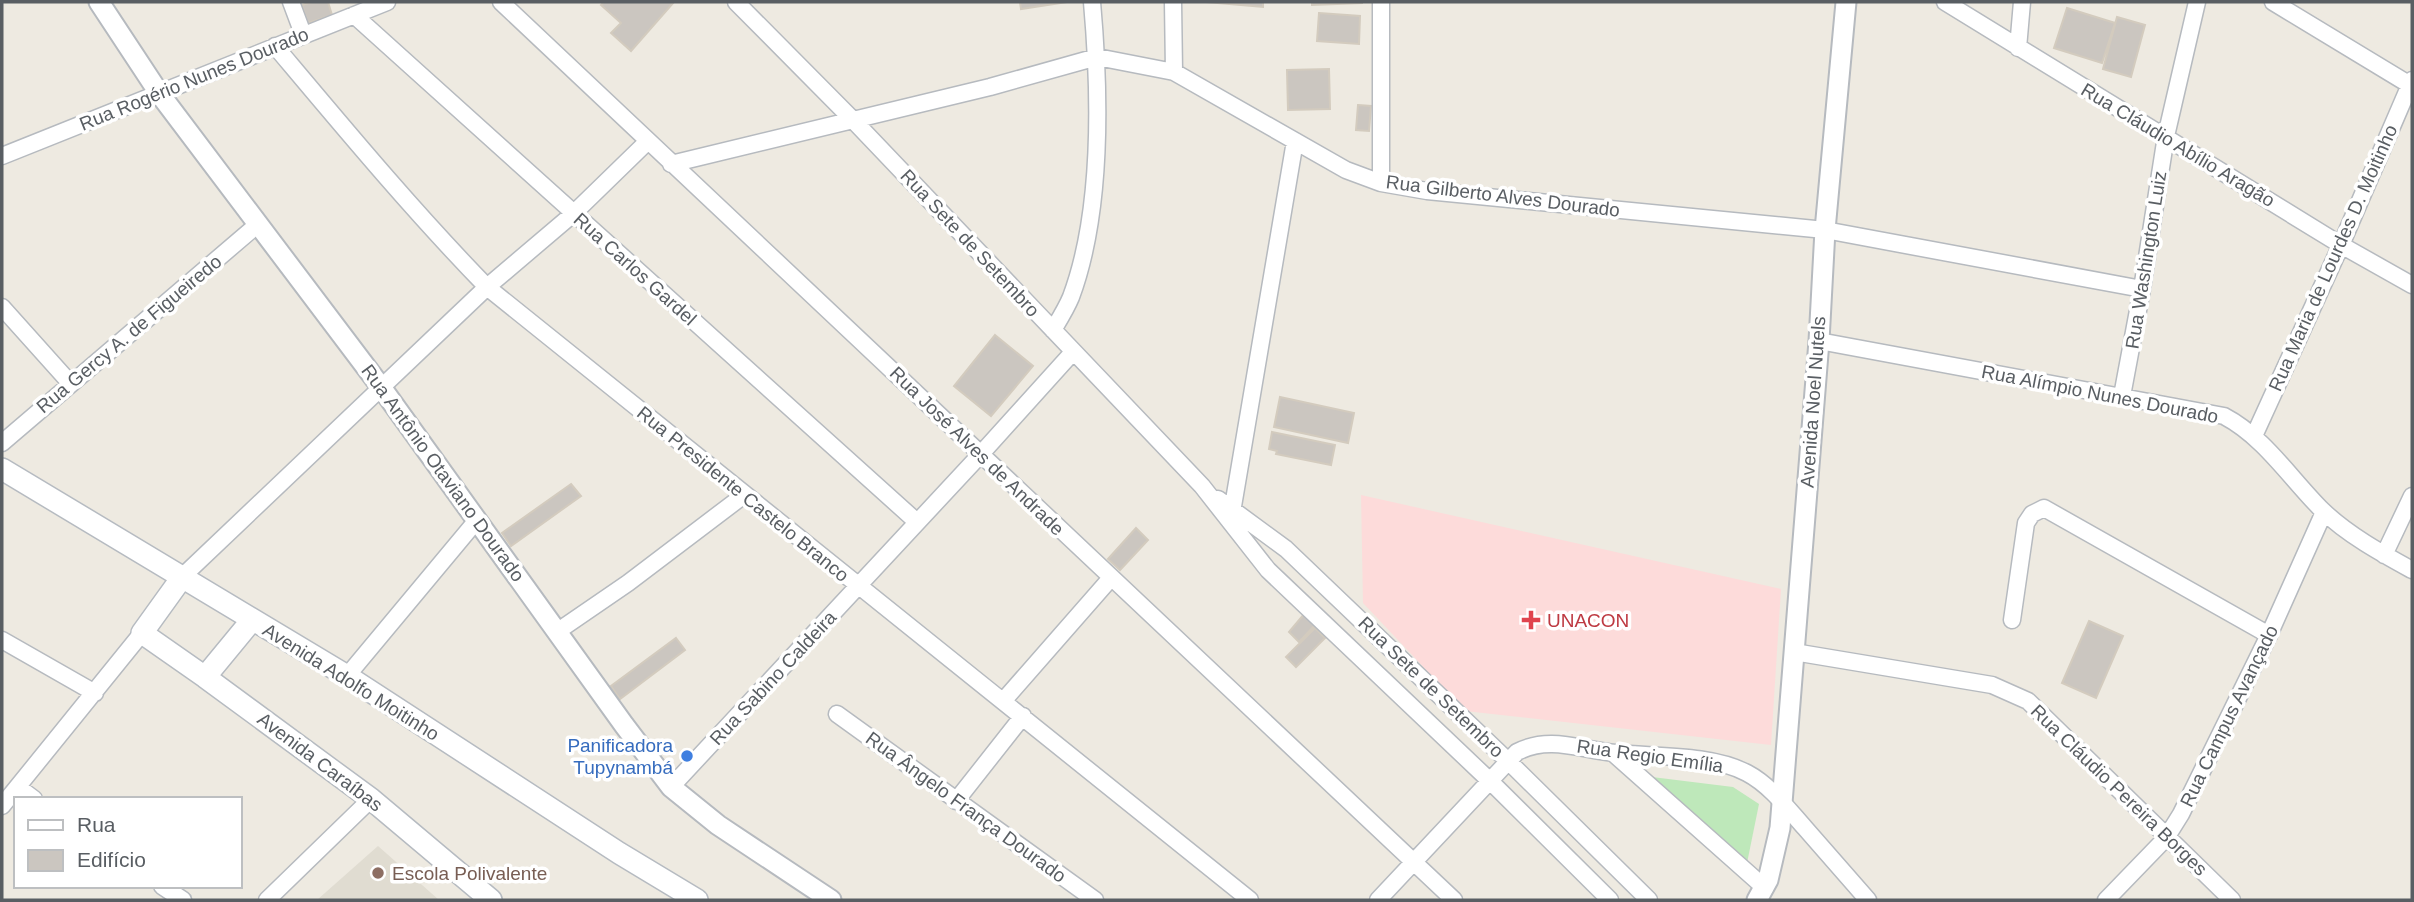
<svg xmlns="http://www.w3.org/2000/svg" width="2414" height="902" font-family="Helvetica,sans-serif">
	<rect width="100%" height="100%" fill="#eeeae1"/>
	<path fill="#e0dcd1" d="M 378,846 L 439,900 L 317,900 Z"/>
	<path fill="#fddbda" d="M 1361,495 L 1781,589 L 1771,745 L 1465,711 L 1363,603 Z"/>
	<path fill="#bee8ba" d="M 1652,777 L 1733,787 L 1759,804 L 1747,863 Z"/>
	<path fill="#cbc6c0" stroke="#d3cbbe" stroke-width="2" d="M 312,2 L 328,2 L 332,15 L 308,23 L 302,5 Z
		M 604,2 L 674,2 L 631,51 L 611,33 L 621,23 L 601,5 Z
		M 1020,2 L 1067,2 L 1021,9 Z
		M 1206,2 L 1263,2 L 1263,7 Z
		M 1312,2 L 1362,2 L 1362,3 L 1312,5 Z
		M 2067,8 L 2115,23 L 2102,63 L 2054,48 Z
		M 1319,13 L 1360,16 L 1359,44 L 1317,41 Z
		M 2117,17 L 2145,25 L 2131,77 L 2103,69 Z
		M 1329,69 L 1330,109 L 1288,110 L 1287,70 Z
		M 1358,105 L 1371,106 L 1369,131 L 1356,130 Z
		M 995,335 L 1033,366 L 991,416 L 954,386 Z
		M 1280,397 L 1354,413 L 1348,443 L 1274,427 Z
		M 1272,432 L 1335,445 L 1331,465 L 1276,454 L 1277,451 L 1269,449 Z
		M 571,484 L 581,496 L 511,546 L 502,533 Z
		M 1136,528 L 1148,540 L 1120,570 L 1108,559 Z
		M 1305,613 L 1316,624 L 1299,642 L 1289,632 Z
		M 2089,621 L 2123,636 L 2096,698 L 2062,683 Z
		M 1315,628 L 1325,638 L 1296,667 L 1286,657 Z
		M 676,638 L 685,650 L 620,699 L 611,686 Z"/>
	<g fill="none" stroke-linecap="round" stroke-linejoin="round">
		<g stroke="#b6babf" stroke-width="19">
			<path id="minor" d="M 291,2 L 303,34
				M 501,2 L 1454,900
				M 736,2 L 853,120 L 1202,486 L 1268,570 L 1490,781 L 1610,900
				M 1173,2 L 1174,72
				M 1945,2 L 2341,245 L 2412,285
				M 2273,2 L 2410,85
				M 354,15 L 917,522
				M 275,46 C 344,128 412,210 487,287 L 1250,900
				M 2018,48 L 2022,2
				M 2,156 L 387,2
				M 671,164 L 990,87 L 1097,57 L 1174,72 L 1346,170 L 1381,183 L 1427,191 L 1825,230 L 2142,289
				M 1381,183 L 1381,2
				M 2,307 L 71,384
				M 1053,330 C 1059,320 1066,309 1071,297 C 1103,211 1100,92 1092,2
				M 1819,341 L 2224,416 C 2264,437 2290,478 2322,510 C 2348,535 2381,553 2412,570
				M 2122,396 L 2142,289 L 2166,136 L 2197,2
				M 2254,436 L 2341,245 L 2412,80
				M 2,443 L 257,225
				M 1218,499 L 1286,549 L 1508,761 L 1649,900
				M 1231,518 L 1295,141
				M 2384,555 L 2412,496
				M 183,576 L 487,287 L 573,214 L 647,142
				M 2012,620 L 2026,523 L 2032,514 L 2044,508 L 2269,635
				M 558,631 L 628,583 L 744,495
				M 2,640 L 95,693
				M 1794,652 L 1992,685 L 2028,701 L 2232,900
				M 347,676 L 477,520
				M 1004,700 L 1110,579
				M 837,714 L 1095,900
				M 1613,753 L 1765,888
				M 18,787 L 34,799
				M 671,787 L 980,455 L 1073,352
				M 956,801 L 1023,716
				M 2,806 L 142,633
				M 162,886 L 183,900
				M 267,900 L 371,799
				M 1378,900 L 1517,752 C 1550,735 1581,750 1616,753 C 1656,757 1711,754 1747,773 C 1770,785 1788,809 1805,828 C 1826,852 1847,876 1868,900
				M 2106,900 L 2166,838 L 2181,814 L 2269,635 L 2324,512"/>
		</g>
		<g stroke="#b6babf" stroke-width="23">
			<path id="tertiary" d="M 99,2 L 159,93 L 381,387 L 624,725 L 671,787 L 718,825 L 831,900
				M 1757,900 L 1768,880 L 1780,828 L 1819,341 L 1825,230 L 1846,2"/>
		</g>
		<g stroke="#b6bbc1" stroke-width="24">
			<path id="secondary" d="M 2,469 L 347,676 L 619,853 L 697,900
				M 183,576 L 142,633 L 205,677 L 371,799 L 491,900
				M 205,677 L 252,620"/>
		</g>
		<use href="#minor" stroke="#fff" stroke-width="16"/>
		<use href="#tertiary" stroke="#fff" stroke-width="19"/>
		<use href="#secondary" stroke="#fff" stroke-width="21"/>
	</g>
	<path fill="#e0444e" stroke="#fff" stroke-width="2.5" d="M1527.5 609.5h7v7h7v7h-7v7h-7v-7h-7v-7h7z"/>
	<circle fill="#3f7fe0" stroke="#fff" stroke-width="2.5" cx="687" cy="756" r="7"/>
	<circle fill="#8d6e63" stroke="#fff" stroke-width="2.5" cx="378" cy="873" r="7"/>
	<g text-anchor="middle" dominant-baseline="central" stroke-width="7" stroke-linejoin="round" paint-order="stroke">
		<g font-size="19" fill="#595e63" stroke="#fff">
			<text transform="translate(194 79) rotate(-22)">Rua Rogério Nunes Dourado</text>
			<text transform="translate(2178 145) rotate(31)">Rua Cláudio Abílio Aragão</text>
			<text transform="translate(1503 196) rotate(7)">Rua Gilberto Alves Dourado</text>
			<text transform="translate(970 243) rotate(47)">Rua Sete de Setembro</text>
			<text transform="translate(2333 258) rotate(-66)">Rua Maria de Lourdes D. Moitinho</text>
			<text transform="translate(2146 260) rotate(-81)">Rua Washington Luiz</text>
			<text transform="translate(635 269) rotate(42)">Rua Carlos Gardel</text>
			<text transform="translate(129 334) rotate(-40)">Rua Gercy A. de Figueiredo</text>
			<text transform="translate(2100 394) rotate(11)">Rua Alímpio Nunes Dourado</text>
			<text transform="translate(1813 402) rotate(-86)">Avenida Noel Nutels</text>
			<text transform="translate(977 451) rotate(44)">Rua José Alves de Andrade</text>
			<text transform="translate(443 473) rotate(54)">Rua Antônio Otaviano Dourado</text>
			<text transform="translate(743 494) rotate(39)">Rua Presidente Castelo Branco</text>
			<text transform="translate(773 678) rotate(-47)">Rua Sabino Caldeira</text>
			<text transform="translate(351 682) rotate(32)">Avenida Adolfo Moitinho</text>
			<text transform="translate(1431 687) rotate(44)">Rua Sete de Setembro</text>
			<text transform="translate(2229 716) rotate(-64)">Rua Campus Avançado</text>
			<text transform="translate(1650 756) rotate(8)">Rua Regio Emília</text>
			<text transform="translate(320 762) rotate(37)">Avenida Caraíbas</text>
			<text transform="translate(2119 790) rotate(44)">Rua Cláudio Pereira Borges</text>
			<text transform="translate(966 807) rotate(36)">Rua Ângelo França Dourado</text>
		</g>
		<g font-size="19" fill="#be3a42" stroke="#fff" text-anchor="start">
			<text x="1547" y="620">UNACON</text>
		</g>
		<g font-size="19" fill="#366cbe" stroke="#fff" text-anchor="end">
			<text x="673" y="745">Panificadora<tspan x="673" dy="22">Tupynambá</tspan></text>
		</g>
		<g font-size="19" fill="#785e54" stroke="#fff" text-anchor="start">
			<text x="392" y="873">Escola Polivalente</text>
		</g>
	</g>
	<rect width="2414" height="902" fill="none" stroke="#595e63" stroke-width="7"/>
	<rect x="14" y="797" width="228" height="91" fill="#ffffff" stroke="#bdbfc1" stroke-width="2"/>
	<rect x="28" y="820" width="35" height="10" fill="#ffffff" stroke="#bdbfc1" stroke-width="2"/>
	<text x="77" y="832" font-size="21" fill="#595e63">Rua</text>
	<rect x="28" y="850" width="35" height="21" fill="#cbc6c0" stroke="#bdbfc1" stroke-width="2"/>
	<text x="77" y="867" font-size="21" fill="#595e63">Edifício</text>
</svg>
